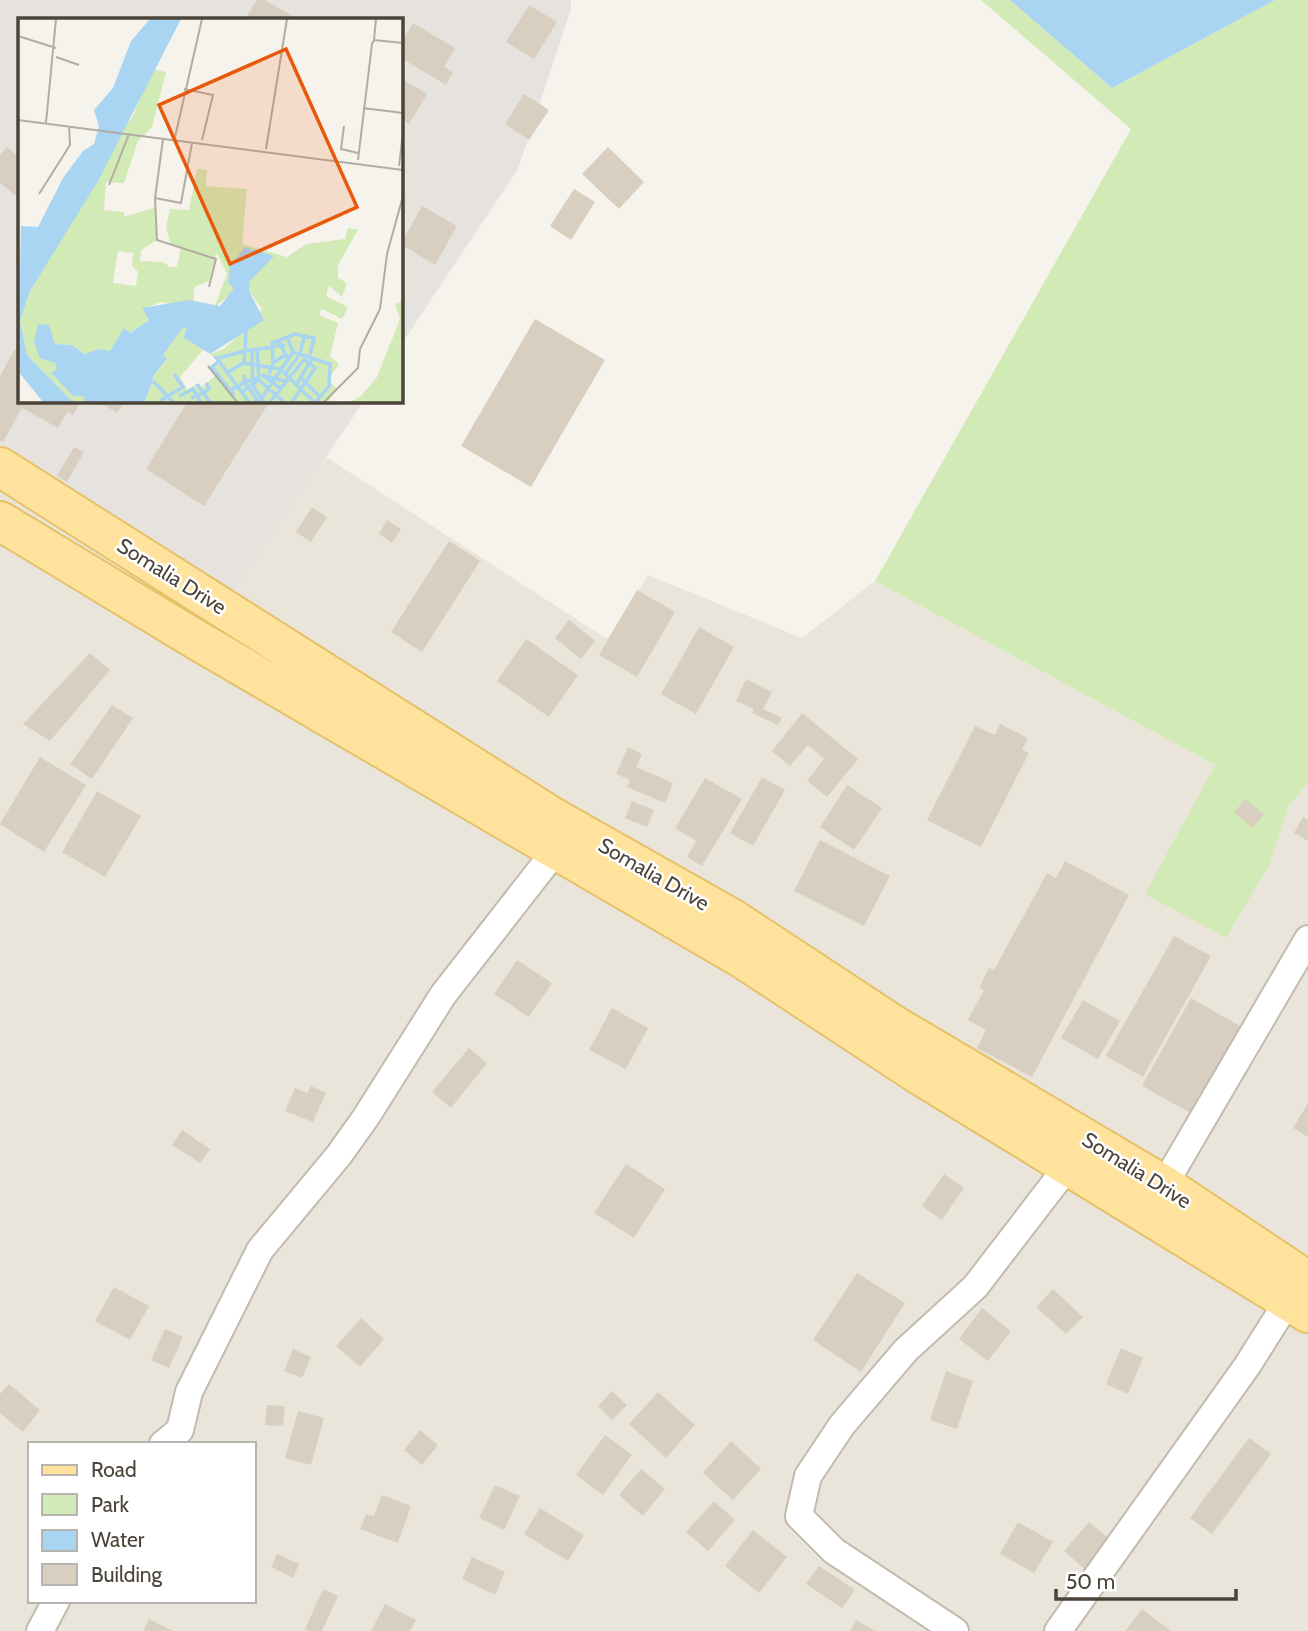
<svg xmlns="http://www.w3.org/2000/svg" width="1308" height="1631" font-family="Cabin,sans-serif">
	<rect width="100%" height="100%" fill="#f6f3ec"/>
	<path fill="#eae5da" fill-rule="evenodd" d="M 326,457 L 607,639 L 648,575 L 802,638 L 875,581 L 1215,765 L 1308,603 L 1308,1631 L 0,1631 L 0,467 L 224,608 ZM 30,1444 L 254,1444 L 254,1601 L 30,1601 Z"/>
	<path fill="#e6e2dd" d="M 0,0 L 571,0 L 571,9 L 518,169 L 401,345 L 401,19 L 19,19 L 19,401 L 364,401 L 224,608 L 0,467 Z"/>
	<path fill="#d2eab5" d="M 981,0 L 1010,0 L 1112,88 L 1275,0 L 1308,0 L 1308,783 L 1289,805 L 1269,865 L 1226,938 L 1145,894 L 1215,765 L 875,581 L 1131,129 Z"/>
	<path fill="#a9d4f2" d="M 1010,0 L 1275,0 L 1112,88 Z"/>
	<path fill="#d8cfc1" d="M 257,0 L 265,0 L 297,19 L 245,19 Z
		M 529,5 L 557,22 L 534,59 L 506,42 Z
		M 413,23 L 455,48 L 444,67 L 453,72 L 446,85 L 401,58 L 401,44 Z
		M 401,78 L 427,94 L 409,124 L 401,119 Z
		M 524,94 L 549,110 L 529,140 L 505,124 Z
		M 7,147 L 19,157 L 19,190 L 15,195 L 0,183 L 0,155 Z
		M 608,147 L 644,182 L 619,209 L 582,174 Z
		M 574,189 L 595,202 L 571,240 L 550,226 Z
		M 422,206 L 457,226 L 435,265 L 401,244 Z
		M 535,319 L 605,360 L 531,487 L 461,446 Z
		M 15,349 L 19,352 L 19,401 L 81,401 L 73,415 L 67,412 L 58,428 L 22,408 L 3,442 L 0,440 L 0,376 Z
		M 98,401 L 125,401 L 117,413 Z
		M 188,401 L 270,401 L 204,506 L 146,469 Z
		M 74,447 L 84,452 L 67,482 L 57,476 Z
		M 312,507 L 327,517 L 311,542 L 296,532 Z
		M 387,520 L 401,529 L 392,543 L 379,534 Z
		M 449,541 L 480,561 L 422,652 L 391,632 Z
		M 637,590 L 675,612 L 637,677 L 599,655 Z
		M 569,620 L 595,641 L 581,659 L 555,638 Z
		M 699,627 L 734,647 L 696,714 L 661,694 Z
		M 526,639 L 578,675 L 549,717 L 497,681 Z
		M 90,653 L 110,670 L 50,741 L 23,724 Z
		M 746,679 L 772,692 L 763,709 L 782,718 L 778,725 L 752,713 L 754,709 L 736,701 Z
		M 112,705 L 133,718 L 92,779 L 70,764 Z
		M 802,713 L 858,759 L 827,797 L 807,781 L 824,759 L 808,745 L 790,766 L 772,751 Z
		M 1000,724 L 1028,738 L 1022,750 L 1029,753 L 981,847 L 927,820 L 975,726 L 995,735 Z
		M 628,747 L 642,754 L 636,767 L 673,783 L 665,803 L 627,787 L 630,780 L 616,774 Z
		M 40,757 L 86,785 L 44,852 L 0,824 Z
		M 762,777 L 785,790 L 753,846 L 730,833 Z
		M 705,778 L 742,799 L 702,866 L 687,857 L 696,841 L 675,828 Z
		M 847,785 L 882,808 L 854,850 L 820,827 Z
		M 97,791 L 141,816 L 105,877 L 62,852 Z
		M 1245,799 L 1264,814 L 1253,828 L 1234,813 Z
		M 632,801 L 654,810 L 647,827 L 625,818 Z
		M 1303,817 L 1308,820 L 1308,841 L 1294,833 Z
		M 820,840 L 890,876 L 864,926 L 794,891 Z
		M 1065,861 L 1129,895 L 1032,1077 L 977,1048 L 986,1030 L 968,1020 L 984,990 L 979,988 L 989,968 L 994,970 L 1047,873 L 1056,878 Z
		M 1174,936 L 1211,956 L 1143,1077 L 1106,1056 Z
		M 517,960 L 552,983 L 529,1017 L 494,994 Z
		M 1191,998 L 1245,1029 L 1196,1116 L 1142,1086 Z
		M 1083,1000 L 1120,1021 L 1098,1059 L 1061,1038 Z
		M 612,1008 L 648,1028 L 626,1069 L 589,1050 Z
		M 469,1048 L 487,1063 L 451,1108 L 432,1092 Z
		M 311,1086 L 326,1093 L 313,1122 L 285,1111 L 295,1088 L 307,1093 Z
		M 1308,1103 L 1308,1137 L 1293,1128 Z
		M 182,1130 L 210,1149 L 200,1163 L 172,1145 Z
		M 626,1164 L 665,1189 L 634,1238 L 594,1213 Z
		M 944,1174 L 964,1188 L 942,1220 L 922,1206 Z
		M 857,1273 L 905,1303 L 861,1372 L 813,1340 Z
		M 114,1287 L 149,1306 L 130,1340 L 95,1321 Z
		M 1053,1289 L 1083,1317 L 1066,1334 L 1036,1307 Z
		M 982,1308 L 1011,1331 L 988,1361 L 959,1339 Z
		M 361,1318 L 384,1339 L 360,1367 L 336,1346 Z
		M 165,1329 L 183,1337 L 169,1368 L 151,1360 Z
		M 1121,1348 L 1143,1358 L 1128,1394 L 1106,1384 Z
		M 293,1349 L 311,1357 L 302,1378 L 284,1371 Z
		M 946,1371 L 973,1381 L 957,1429 L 930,1420 Z
		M 9,1384 L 40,1410 L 23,1432 L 0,1413 L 0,1394 Z
		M 612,1391 L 627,1405 L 612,1420 L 598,1406 Z
		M 658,1392 L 695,1425 L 666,1458 L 629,1424 Z
		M 267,1405 L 285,1406 L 283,1426 L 265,1425 Z
		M 298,1411 L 324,1418 L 311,1465 L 285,1458 Z
		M 420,1430 L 438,1445 L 422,1465 L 404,1450 Z
		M 605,1435 L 632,1455 L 603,1495 L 576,1475 Z
		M 1249,1438 L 1271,1454 L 1212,1534 L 1190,1518 Z
		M 731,1441 L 761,1469 L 733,1500 L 703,1473 Z
		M 641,1469 L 665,1489 L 643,1516 L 619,1495 Z
		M 495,1485 L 520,1496 L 504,1530 L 479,1518 Z
		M 382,1495 L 411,1506 L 398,1543 L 360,1529 L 366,1514 L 374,1516 Z
		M 714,1501 L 735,1520 L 708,1551 L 686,1532 Z
		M 540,1508 L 584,1535 L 568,1561 L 524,1534 Z
		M 1018,1522 L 1053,1542 L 1034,1573 L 1000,1554 Z
		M 1089,1522 L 1115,1544 L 1089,1573 L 1064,1551 Z
		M 753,1530 L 787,1557 L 759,1593 L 725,1566 Z
		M 277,1554 L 299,1564 L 293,1578 L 271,1567 Z
		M 472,1557 L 505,1572 L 495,1595 L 462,1579 Z
		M 819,1566 L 855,1590 L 842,1608 L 806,1584 Z
		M 323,1589 L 338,1596 L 322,1631 L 309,1631 L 305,1629 Z
		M 385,1604 L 416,1620 L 410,1631 L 371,1631 Z
		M 1142,1609 L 1171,1631 L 1125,1631 Z
		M 149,1619 L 173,1631 L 143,1631 Z
		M 856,1620 L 875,1631 L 850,1631 Z"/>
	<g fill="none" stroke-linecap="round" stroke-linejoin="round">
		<g stroke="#c2bbae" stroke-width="30">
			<path id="street" d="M 1164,1185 L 1308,939
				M 163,1444 L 180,1430 L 189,1392 L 260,1250 L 339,1155 L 366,1117 L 443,995 L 556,850
				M 40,1631 L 56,1601
				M 955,1631 L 834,1551 L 799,1516 L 808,1476 L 842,1425 L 906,1350 L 975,1287 L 1068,1166
				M 1058,1631 L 1247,1366 L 1288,1301"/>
		</g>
		<g stroke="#e6c16a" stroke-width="42">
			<path id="primary" d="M 0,467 L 551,816 L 733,919 L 894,1025 L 1164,1185 L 1308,1281
				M 0,521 L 195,639 L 743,959 L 918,1074 L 1308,1313"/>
		</g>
		<use href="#street" stroke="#fff" stroke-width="26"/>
		<use href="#primary" stroke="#ffe39c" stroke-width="38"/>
	</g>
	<g text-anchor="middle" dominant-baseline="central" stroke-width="5" stroke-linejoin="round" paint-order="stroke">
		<g font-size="21" fill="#4b4439" stroke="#fff">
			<text transform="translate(172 576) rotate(32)">Somalia Drive</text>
			<text transform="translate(654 874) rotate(30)">Somalia Drive</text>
			<text transform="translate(1137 1170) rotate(32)">Somalia Drive</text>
		</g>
	</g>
	<g transform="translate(18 18)">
		<rect width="385" height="385" fill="#f6f3ec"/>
		<path d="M 135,51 L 148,54 L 134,109 L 120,123 L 106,165 L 88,164 L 86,192 L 106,194 L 106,199 L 138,189 L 139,222 L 123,232 L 122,243 L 145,244 L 152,249 L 159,249 L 163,229 L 153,228 L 148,210 L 152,191 L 171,192 L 179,151 L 189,152 L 188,168 L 229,171 L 224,226 L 269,239 L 288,226 L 327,221 L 330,210 L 340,212 L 320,247 L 320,260 L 329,265 L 324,279 L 312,268 L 309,273 L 309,279 L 330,289 L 324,301 L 304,291 L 301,297 L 320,305 L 312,338 L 321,346 L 310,362 L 319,371 L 310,384 L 127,384 L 136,357 L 149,342 L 144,337 L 165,309 L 169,310 L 165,318 L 185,332 L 162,359 L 169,372 L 179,366 L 182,370 L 200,356 L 194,350 L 201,343 L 192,336 L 204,332 L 228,312 L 244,291 L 231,273 L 232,263 L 253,240 L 196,290 L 209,256 L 199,235 L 191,263 L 176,269 L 176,283 L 155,287 L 143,284 L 125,291 L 131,302 L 111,315 L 106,311 L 92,333 L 82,331 L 66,336 L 54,327 L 37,326 L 39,351 L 33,355 L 55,378 L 65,378 L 67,384 L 55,384 L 9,337 L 2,303 L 12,273 L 103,111 L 114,100 ZM 100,233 L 115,235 L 114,248 L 120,254 L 118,268 L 95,265 ZM 385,282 L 385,384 L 332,384 L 343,378 L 359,359 L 382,301 L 377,286 Z" fill="#d2eab5" fill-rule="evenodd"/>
		<path d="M 132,1 L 163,1 L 80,163 L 12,273 L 2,303 L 9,337 L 55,384 L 67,384 L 65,378 L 55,378 L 33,355 L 39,351 L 37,345 L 22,340 L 16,324 L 20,306 L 31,307 L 37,326 L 54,327 L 66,336 L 82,331 L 92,333 L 106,310 L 112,315 L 131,302 L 124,290 L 171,282 L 202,288 L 216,270 L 210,265 L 212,248 L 227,229 L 256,238 L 232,263 L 231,273 L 246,302 L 192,336 L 165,319 L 169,310 L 165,309 L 145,337 L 149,341 L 136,357 L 127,384 L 25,384 L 0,353 L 3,208 L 20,209 L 45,160 L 65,133 L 76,126 L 81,108 L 76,92 L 95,70 L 113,23 Z" fill="#a9d4f2"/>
		<path fill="none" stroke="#a9d4f2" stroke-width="3.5" d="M 260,322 L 270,341M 234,333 L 235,368 L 246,384M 275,334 L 312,346 L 311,368 L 298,384M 197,338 L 231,384M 201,340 L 227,333 L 228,312M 200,344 L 194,349 L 216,377M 226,345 L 227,333 L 267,327M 255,345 L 254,325 L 277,316 L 296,320 L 292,337M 209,355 L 225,345 L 262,351 L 296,384M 251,356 L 255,345 L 267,337M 267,356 L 282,336 L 286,319M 243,357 L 267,363M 244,357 L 262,370M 284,361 L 302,379M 135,363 L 155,384M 242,363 L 266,384M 179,366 L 192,384M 278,367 L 295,339M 213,372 L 227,364 L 226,357M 225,373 L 241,362 L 239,332M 161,378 L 175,371 L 183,384M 173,380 L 186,375 L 191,370 L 188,365M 142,383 L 165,369 L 156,356M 236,384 L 239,382 L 227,364 L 241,360M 241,384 L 275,334 L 269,319M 252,384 L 289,338M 274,384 L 297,350 L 287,342"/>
		<path fill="none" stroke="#b2ada4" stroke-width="2" d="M 0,18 L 38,30M 356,22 L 358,1M 38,39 L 61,47M 166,71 L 195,77 L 184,122M 345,90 L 385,95M 0,102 L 385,152M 28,105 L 38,1M 326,108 L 323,131 L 340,135M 157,119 L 184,1M 145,121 L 137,180 L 139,222 L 198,241 L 191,269M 248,131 L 269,1M 340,142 L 354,26 L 356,22 L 385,25M 381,148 L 385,114M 91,167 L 111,116M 21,176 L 52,127 L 51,108M 137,180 L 163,185 L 174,125M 190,348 L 219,384M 306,384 L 340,350 L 342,331 L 362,291 L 369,236 L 385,178"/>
		<path fill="#e8590c" fill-opacity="0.15" stroke="#e8590c" stroke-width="3.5" d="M 268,31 L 339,189 L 212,246 L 141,87 Z"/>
		<rect width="385" height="385" fill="none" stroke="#4b4439" stroke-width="3.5"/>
	</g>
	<rect x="28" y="1442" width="228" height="161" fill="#ffffff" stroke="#b7b4b0" stroke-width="2"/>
	<rect x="42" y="1465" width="35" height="10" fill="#ffe39c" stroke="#b7b4b0" stroke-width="2"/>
	<text x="91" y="1477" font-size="21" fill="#4b4439">Road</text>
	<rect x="42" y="1494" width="35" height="21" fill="#d2eab5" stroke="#b7b4b0" stroke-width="2"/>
	<text x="91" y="1512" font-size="21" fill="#4b4439">Park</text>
	<rect x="42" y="1530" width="35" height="21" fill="#a9d4f2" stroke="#b7b4b0" stroke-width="2"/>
	<text x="91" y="1547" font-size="21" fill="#4b4439">Water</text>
	<rect x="42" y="1564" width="35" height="21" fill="#d8cfc1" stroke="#b7b4b0" stroke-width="2"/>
	<text x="91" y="1582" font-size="21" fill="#4b4439">Building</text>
	<path d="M1056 1589v10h180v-10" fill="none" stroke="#4b4439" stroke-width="3.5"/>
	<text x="1066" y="1589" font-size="21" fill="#4b4439" stroke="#ffffff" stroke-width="5" paint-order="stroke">50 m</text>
</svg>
